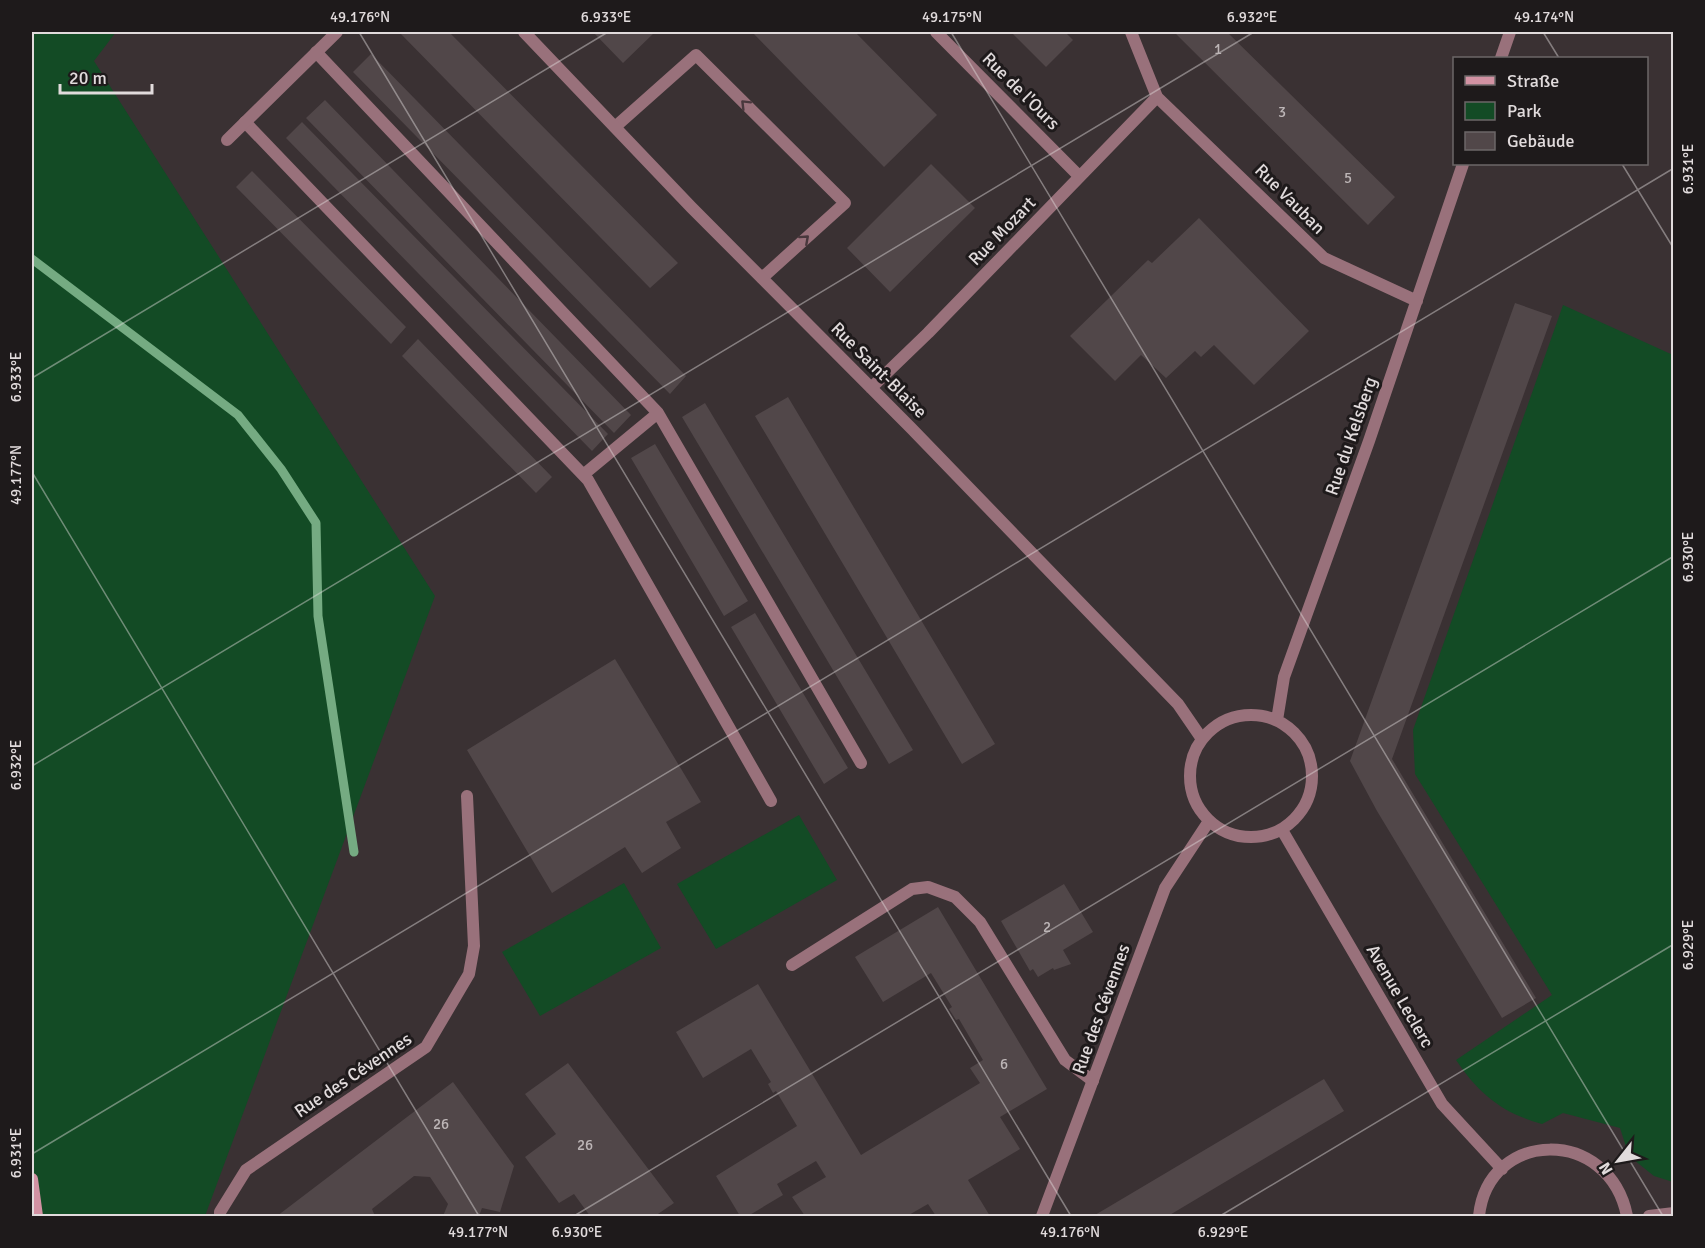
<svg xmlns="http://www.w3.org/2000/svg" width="1705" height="1248" font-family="Signika,sans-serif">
	<rect width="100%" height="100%" fill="#3a3133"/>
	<path fill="#134b25" d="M 32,32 L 116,32 L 94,61 L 435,596 L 205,1216 L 32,1216 Z
		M 1563,305 L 1673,355 L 1673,1182 L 1654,1176 L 1629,1156 L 1620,1128 L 1563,1113 L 1542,1124 C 1502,1113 1479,1094 1456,1060 L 1552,995 L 1415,774 L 1413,730 Z
		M 799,815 L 837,880 L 716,949 L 677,884 Z
		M 624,883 L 661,948 L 540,1016 L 502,952 Z"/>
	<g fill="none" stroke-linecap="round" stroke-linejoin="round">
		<path stroke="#75ab82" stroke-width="9" d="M 32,259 L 238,415 L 281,469 L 316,523 L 318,616 L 354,852"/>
	</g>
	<path fill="#514749" d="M 399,32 L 449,32 L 678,263 L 650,288 Z
		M 593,32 L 655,32 L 623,63 Z
		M 752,32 L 855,32 L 937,115 L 884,167 Z
		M 1011,32 L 1065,32 L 1073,40 L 1046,67 Z
		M 1174,32 L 1227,32 L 1395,197 L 1368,225 Z
		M 371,54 L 686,376 L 670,394 L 353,72 Z
		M 325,100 L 631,415 L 614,433 L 306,118 Z
		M 302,122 L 608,434 L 592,451 L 286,138 Z
		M 931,164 L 975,208 L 890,292 L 847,248 Z
		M 252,171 L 406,327 L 391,344 L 236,187 Z
		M 1199,218 L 1309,331 L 1254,385 L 1214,345 L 1201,357 L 1195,351 L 1166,378 L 1141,355 L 1115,381 L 1070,336 L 1148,260 L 1152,263 Z
		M 1515,303 L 1552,316 L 1392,759 L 1536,998 L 1502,1018 L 1377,811 L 1350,761 Z
		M 418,339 L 552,477 L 536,493 L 402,356 Z
		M 788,397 L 995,744 L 962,764 L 755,416 Z
		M 705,403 L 913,750 L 889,764 L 682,417 Z
		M 655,444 L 748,601 L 724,616 L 631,458 Z
		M 755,613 L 848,768 L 824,784 L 731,627 Z
		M 615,659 L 701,802 L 666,822 L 681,848 L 642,873 L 625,847 L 552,893 L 467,750 Z
		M 1064,884 L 1093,932 L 1063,950 L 1071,964 L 1054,970 L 1053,968 L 1038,977 L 1033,969 L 1030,971 L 1001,921 Z
		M 938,907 L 1047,1089 L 1000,1117 L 1020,1149 L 968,1180 L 990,1216 L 936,1216 L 928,1204 L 907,1216 L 805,1216 L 792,1197 L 826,1177 L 816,1161 L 777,1184 L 783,1195 L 748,1216 L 740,1216 L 716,1176 L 797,1126 L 776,1091 L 773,1093 L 768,1084 L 771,1082 L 751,1049 L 703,1078 L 676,1032 L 758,984 L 861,1155 L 980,1083 L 970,1068 L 983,1060 L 959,1019 L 956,1020 L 949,1009 L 952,1007 L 931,973 L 883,1002 L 855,957 Z
		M 568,1063 L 674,1203 L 655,1216 L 590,1216 L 574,1194 L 559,1203 L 525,1157 L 556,1134 L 525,1094 Z
		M 1324,1079 L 1344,1111 L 1168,1216 L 1095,1215 Z
		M 453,1082 L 514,1166 L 500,1212 L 482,1208 L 479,1216 L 443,1216 L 448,1204 L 430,1177 L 414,1176 L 372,1209 L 375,1216 L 277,1216 Z"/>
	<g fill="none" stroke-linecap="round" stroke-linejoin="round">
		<path stroke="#99717b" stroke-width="12" d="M 316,52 L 658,413 L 861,763
			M 245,122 L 588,480 L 771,801
			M 615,127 L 696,55 L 845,203 L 762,278
			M 583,475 L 658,413
			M 792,965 L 912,889 L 928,887 L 955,897 L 980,922 L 1065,1060 L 1093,1081"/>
		<path stroke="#99717b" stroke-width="12" d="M 524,32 L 691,207 L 911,428 L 1178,704 L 1202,739
			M 936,32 L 1079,176
			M 1131,32 L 1157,97 L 1324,258 L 1417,301
			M 1501,58 L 1510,32
			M 227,140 L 337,32
			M 871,388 L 928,333 L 1157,97
			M1190 776a61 61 0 1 1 122 0a61 61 0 1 1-122 0Z
			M 1277,720 L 1284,677 L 1369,441 L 1463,164
			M 1282,830 L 1442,1104 L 1502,1169
			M 220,1216 L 220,1212 L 246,1170 L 426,1047 L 469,974 L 474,946 L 467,796
			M 1042,1216 L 1165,888 L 1209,821
			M 1479,1216 C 1488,1129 1609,1126 1627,1216
			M 1649,1216 L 1674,1213"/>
		<path stroke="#d292a3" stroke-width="12" d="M 32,1179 L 37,1216"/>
	</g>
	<defs><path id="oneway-chevron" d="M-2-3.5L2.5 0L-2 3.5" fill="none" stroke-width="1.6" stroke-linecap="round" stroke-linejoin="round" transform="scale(1.5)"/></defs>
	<g stroke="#49383d">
		<use href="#oneway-chevron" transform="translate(745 104) rotate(-135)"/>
		<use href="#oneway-chevron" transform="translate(805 239) rotate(-42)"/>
	</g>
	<path fill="none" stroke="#e1dbdc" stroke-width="1.5" stroke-opacity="0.45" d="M 359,32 L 1071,1216M 951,32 L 1663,1216M 1543,32 L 1559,58M 1622,164 L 1674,249M 32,378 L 608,32M 32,472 L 479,1216M 32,766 L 1254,32M 32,1154 L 1674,168M 574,1216 L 1674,556M 1220,1216 L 1674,944"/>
	<g text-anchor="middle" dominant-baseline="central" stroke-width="6" stroke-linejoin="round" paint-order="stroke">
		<g font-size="15" fill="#bdb6b7">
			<text x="1218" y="49">1</text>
			<text x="1282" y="112">3</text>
			<text x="1348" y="178">5</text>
			<text x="1047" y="927">2</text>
			<text x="1004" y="1064">6</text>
			<text x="441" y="1124">26</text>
			<text x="585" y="1145">26</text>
		</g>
		<g font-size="18" fill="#e1dbdc" stroke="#1e1a1b">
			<text transform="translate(1021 91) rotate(45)">Rue de l'Ours</text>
			<text transform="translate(1290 199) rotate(45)">Rue Vauban</text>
			<text transform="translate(1002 231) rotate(-46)">Rue Mozart</text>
			<text transform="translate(879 370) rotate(45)">Rue Saint-Blaise</text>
			<text transform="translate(1351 436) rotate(-71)">Rue du Kelsberg</text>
			<text transform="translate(1400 996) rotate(60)">Avenue Leclerc</text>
			<text transform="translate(1101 1009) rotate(-70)">Rue des Cévennes</text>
			<text transform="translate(353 1075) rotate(-34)">Rue des Cévennes</text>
		</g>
	</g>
	<rect width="1705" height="1248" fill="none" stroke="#1e1a1b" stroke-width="66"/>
	<rect x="1453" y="57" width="195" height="108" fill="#1e1a1b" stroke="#6c6768" stroke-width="1.5"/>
	<rect x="1465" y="76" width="30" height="9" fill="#d292a3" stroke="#6c6768" stroke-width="1.5"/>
	<text x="1507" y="87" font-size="18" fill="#e1dbdc">Straße</text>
	<rect x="1465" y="102" width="30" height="18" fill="#134b25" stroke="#6c6768" stroke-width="1.5"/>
	<text x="1507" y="117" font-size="18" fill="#e1dbdc">Park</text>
	<rect x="1465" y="132" width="30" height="18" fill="#514749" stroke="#6c6768" stroke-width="1.5"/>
	<text x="1507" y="147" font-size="18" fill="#e1dbdc">Gebäude</text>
	<g transform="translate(1618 1161) rotate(239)" stroke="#1e1a1b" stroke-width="4.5" paint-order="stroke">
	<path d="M0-4.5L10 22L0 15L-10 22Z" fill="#e1dbdc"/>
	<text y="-9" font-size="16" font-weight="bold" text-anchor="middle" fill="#e1dbdc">N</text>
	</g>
	<path d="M60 84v9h92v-9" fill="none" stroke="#e1dbdc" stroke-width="3"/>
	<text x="69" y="84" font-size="18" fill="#e1dbdc" stroke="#1e1a1b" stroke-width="4.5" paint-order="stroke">20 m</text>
	<rect x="33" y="33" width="1639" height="1182" fill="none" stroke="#e1dbdc" stroke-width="2"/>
	<g font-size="15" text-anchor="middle" fill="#e1dbdc">
		<text x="360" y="22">49.176°N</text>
		<text x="606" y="22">6.933°E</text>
		<text x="952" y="22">49.175°N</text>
		<text x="1252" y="22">6.932°E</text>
		<text x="1544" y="22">49.174°N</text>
		<text transform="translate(1688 169) rotate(-90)" y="5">6.931°E</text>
		<text transform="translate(16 377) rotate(-90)" y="5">6.933°E</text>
		<text transform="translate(16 475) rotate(-90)" y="5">49.177°N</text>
		<text transform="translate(1688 557) rotate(-90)" y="5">6.930°E</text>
		<text transform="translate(16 765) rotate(-90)" y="5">6.932°E</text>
		<text transform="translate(1688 945) rotate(-90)" y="5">6.929°E</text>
		<text transform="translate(16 1153) rotate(-90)" y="5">6.931°E</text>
		<text x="478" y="1237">49.177°N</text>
		<text x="577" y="1237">6.930°E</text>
		<text x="1070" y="1237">49.176°N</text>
		<text x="1223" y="1237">6.929°E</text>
	</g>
</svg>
